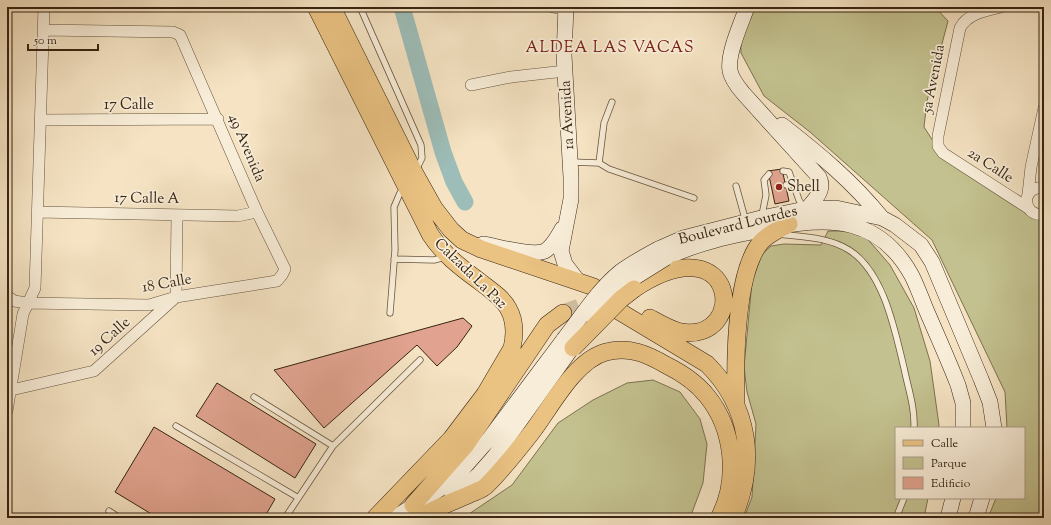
<svg xmlns="http://www.w3.org/2000/svg" width="1051" height="525" font-family="'Sorts Mill Goudy',serif">
	<rect width="100%" height="100%" fill="#f5e3c3"/>
	<filter id="stains"><feTurbulence type="fractalNoise" baseFrequency=".005" numOctaves="4"/><feColorMatrix values="0 0 0 0 .2 0 0 0 0 .09 0 0 0 0 .02 0 0 0 .5 -.17"/></filter>
	<radialGradient id="worn" r=".72"><stop offset=".6" stop-color="#630" stop-opacity="0"/><stop offset="1" stop-color="#630" stop-opacity=".3"/></radialGradient>
	<path fill="#c3c18f" stroke="#7c7250" d="M 740,7 L 935,7 L 948,21 L 927,101 L 924,127 L 935,144 L 1044,223 L 1044,515 L 1042,518 L 988,518 L 996,498 L 1024,498 L 1024,428 L 1007,428 L 1005,392 L 932,240 L 810,132 L 764,96 L 741,53 Z
		M 828,231 L 846,231 L 865,236 L 890,265 L 914,308 L 930,361 L 939,425 L 938,428 L 896,428 L 896,498 L 928,498 L 924,518 L 744,518 L 752,497 L 756,424 L 747,392 L 744,367 L 752,282 L 762,254 L 771,246 L 784,244 L 821,245 Z
		M 653,380 L 680,392 L 700,419 L 707,444 L 703,483 L 690,518 L 463,518 L 512,485 L 558,423 L 593,400 L 627,383 Z"/>
	<g fill="none" stroke-linecap="round" stroke-linejoin="round">
		<path stroke="#9dbdb8" stroke-width="17" d="M 402,7 L 443,152 L 454,182 L 465,202"/>
	</g>
	<path fill="#e1a38f" stroke="#362412" d="M 782,169 L 789,201 L 775,204 L 768,171 Z
		M 463,318 L 472,326 L 457,347 L 437,366 L 417,345 L 324,428 L 274,370 Z
		M 217,383 L 316,444 L 295,478 L 196,416 Z
		M 154,427 L 275,499 L 264,518 L 158,518 L 115,492 Z"/>
	<g fill="none" stroke-linecap="round" stroke-linejoin="round">
		<path stroke="#cfbda0" stroke-width="17" stroke-dasharray="17 8" stroke-linecap="butt" d="M 563,313 L 582,306 L 600,310"/>
		<g stroke="#66543e" stroke-width="7">
			<path id="lane" d="M 360,7 L 421,145 L 422,158 L 416,170
				M 612,102 L 604,123 L 599,163 L 609,169 L 694,198
				M 571,162 L 599,163
				M 783,171 L 789,172 L 799,200 L 804,208
				M 786,185 L 794,184
				M 736,186 L 746,222
				M 762,215 L 766,195 L 764,180 L 769,174
				M 778,234 C 802,237 829,237 849,250 C 884,272 895,331 904,368 C 908,388 915,407 914,428
				M 394,259 L 434,260 L 445,257
				M 390,313 L 395,250 L 394,207 L 400,193 L 405,187
				M 254,397 L 333,446
				M 176,426 L 297,497
				M 109,511 L 120,518
				M 285,518 L 333,446 L 420,360
				M 896,518 L 904,498"/>
		</g>
		<g stroke="#66543e" stroke-width="12">
			<path id="street" d="M 553,7 L 565,9
				M 1001,7 C 986,11 968,13 960,28 L 938,136 L 938,146 L 943,153 L 1028,208
				M 471,85 L 511,77 L 565,71
				M 40,120 L 218,119
				M 1044,188 C 1021,184 1021,218 1044,214
				M 1028,194 L 1031,167 L 1044,108
				M 37,212 L 238,216 L 257,212
				M 7,296 L 14,301 L 27,303 L 149,305 L 176,297 L 277,281 L 282,275 L 285,269 L 257,212 L 180,35 L 173,32 L 43,30
				M 7,391 L 94,371 L 176,297 L 177,215
				M 7,411 L 23,314 L 35,288 L 44,7"/>
		</g>
		<g stroke="#362412" stroke-width="16">
			<path id="secondary" d="M 566,7 L 564,55 L 571,177 L 571,199 L 561,251 L 565,264 L 578,281
				M 747,7 C 741,24 727,54 730,71 C 732,80 738,87 743,93 L 819,177 C 825,190 816,198 808,208
				M 782,125 C 818,153 853,182 882,218
				M 483,244 C 497,246 532,257 545,251 C 553,246 558,236 562,229
				M 658,249 L 683,238 L 761,218 L 805,209 L 836,208 L 882,218 L 895,225 L 921,245 L 932,262 L 981,379 L 990,402 L 994,428
				M 666,258 C 698,242 735,235 771,228 C 830,216 880,217 912,276 C 917,286 921,297 925,307 C 936,333 948,359 958,385 L 963,403 L 963,428
				M 451,499 L 479,474 L 494,457 L 579,338
				M 394,518 L 443,487 L 458,474 L 489,439 L 564,339
				M 948,518 L 953,498
				M 976,518 L 982,498"/>
		</g>
		<g stroke="#362412" stroke-width="18">
			<path id="primary" d="M 316,7 L 430,234 C 443,254 460,267 479,281 C 489,289 502,297 508,308 C 515,320 515,335 512,348 L 485,394 L 451,439 L 375,518
				M 332,7 L 415,174 L 434,208 L 451,230 L 462,240 L 481,249 L 594,287
				M 634,289 C 738,220 749,343 681,332 C 671,330 659,323 650,318
				M 617,310 L 707,364 C 750,407 757,463 733,518
				M 736,402 C 735,363 735,272 761,242 C 768,234 780,229 789,224
				M 413,505 L 465,446 L 547,325 L 563,313
				M 419,518 C 434,508 452,502 468,495 C 474,492 483,490 487,485 C 503,469 518,450 532,432 C 551,407 575,360 606,352 C 629,346 647,354 666,365 C 682,373 696,382 707,396 C 734,429 739,480 719,518"/>
		</g>
		<use href="#lane" stroke="#f8edd8" stroke-width="5.5"/>
		<use href="#street" stroke="#f8edd8" stroke-width="11"/>
		<use href="#secondary" stroke="#f8edd8" stroke-width="15"/>
		<use href="#primary" stroke="#eac282" stroke-width="17"/>
		<g stroke="#362412" stroke-width="16" stroke-linecap="butt">
			<path id="secondary-bridge" d="M 592,316 L 626,283 L 666,258
				M 564,339 C 582,316 598,290 620,272 C 632,263 645,256 658,249"/>
		</g>
		<g stroke="#362412" stroke-width="18" stroke-linecap="butt">
			<path id="primary-bridge" d="M 573,348 L 621,299 L 634,289"/>
		</g>
		<use href="#secondary-bridge" stroke="#f8edd8" stroke-width="15"/>
		<use href="#primary-bridge" stroke="#eac282" stroke-width="17"/>
	</g>
	<circle fill="#8f2418" stroke="#f8edd8" stroke-width="1.5" cx="779" cy="187" r="4"/>
	<g text-anchor="middle" dominant-baseline="central" stroke-width="3.5" stroke-linejoin="round" paint-order="stroke">
		<g font-size="15" fill="#362412" stroke="#f8edd8">
			<text transform="translate(934 79) rotate(-79)">5a Avenida</text>
			<text x="129" y="105">17 Calle</text>
			<text transform="translate(568 115) rotate(-93)">1a Avenida</text>
			<text transform="translate(246 148) rotate(67)">49 Avenida</text>
			<text transform="translate(990 166) rotate(33)">2a Calle</text>
			<text transform="translate(147 199) rotate(1)">17 Calle A</text>
			<text transform="translate(738 226) rotate(-14)">Boulevard Lourdes</text>
			<text transform="translate(470 274) rotate(44)">Calzada La Paz</text>
			<text transform="translate(167 284) rotate(-10)">18 Calle</text>
			<text transform="translate(110 337) rotate(-42)">19 Calle</text>
		</g>
		<g font-size="15" fill="#362412" stroke="#f8edd8" text-anchor="start">
			<text x="787" y="187">Shell</text>
		</g>
		<g font-size="16" letter-spacing="1" fill="#7a1f14" stroke="#f8edd8">
			<text x="610" y="48">ALDEA LAS VACAS</text>
		</g>
	</g>
	<rect width="1051" height="525" fill="none" stroke="#f5e3c3" stroke-width="24"/>
	<rect x="8" y="8" width="1035" height="509" fill="none" stroke="#362412" stroke-width="2"/>
	<rect x="12" y="12" width="1027" height="501" fill="none" stroke="#362412"/>
	<rect x="895" y="427" width="130" height="72" fill="#f8edd8" stroke="#aa9d89"/>
	<rect x="903" y="440" width="20" height="6" fill="#eac282" stroke="#aa9d89"/>
	<text x="931" y="447" font-size="12" fill="#362412">Calle</text>
	<rect x="903" y="457" width="20" height="12" fill="#c3c18f" stroke="#aa9d89"/>
	<text x="931" y="467" font-size="12" fill="#362412">Parque</text>
	<rect x="903" y="477" width="20" height="12" fill="#e1a38f" stroke="#aa9d89"/>
	<text x="931" y="487" font-size="12" fill="#362412">Edificio</text>
	<path d="M28 44v6h70v-6" fill="none" stroke="#362412" stroke-width="2"/>
	<text x="34" y="44" font-size="12" fill="#362412" stroke="#f8edd8" stroke-width="3" paint-order="stroke">50 m</text>
	<rect width="100%" height="100%" filter="url(#stains)"/>
	<rect width="100%" height="100%" fill="url(#worn)"/>
</svg>
